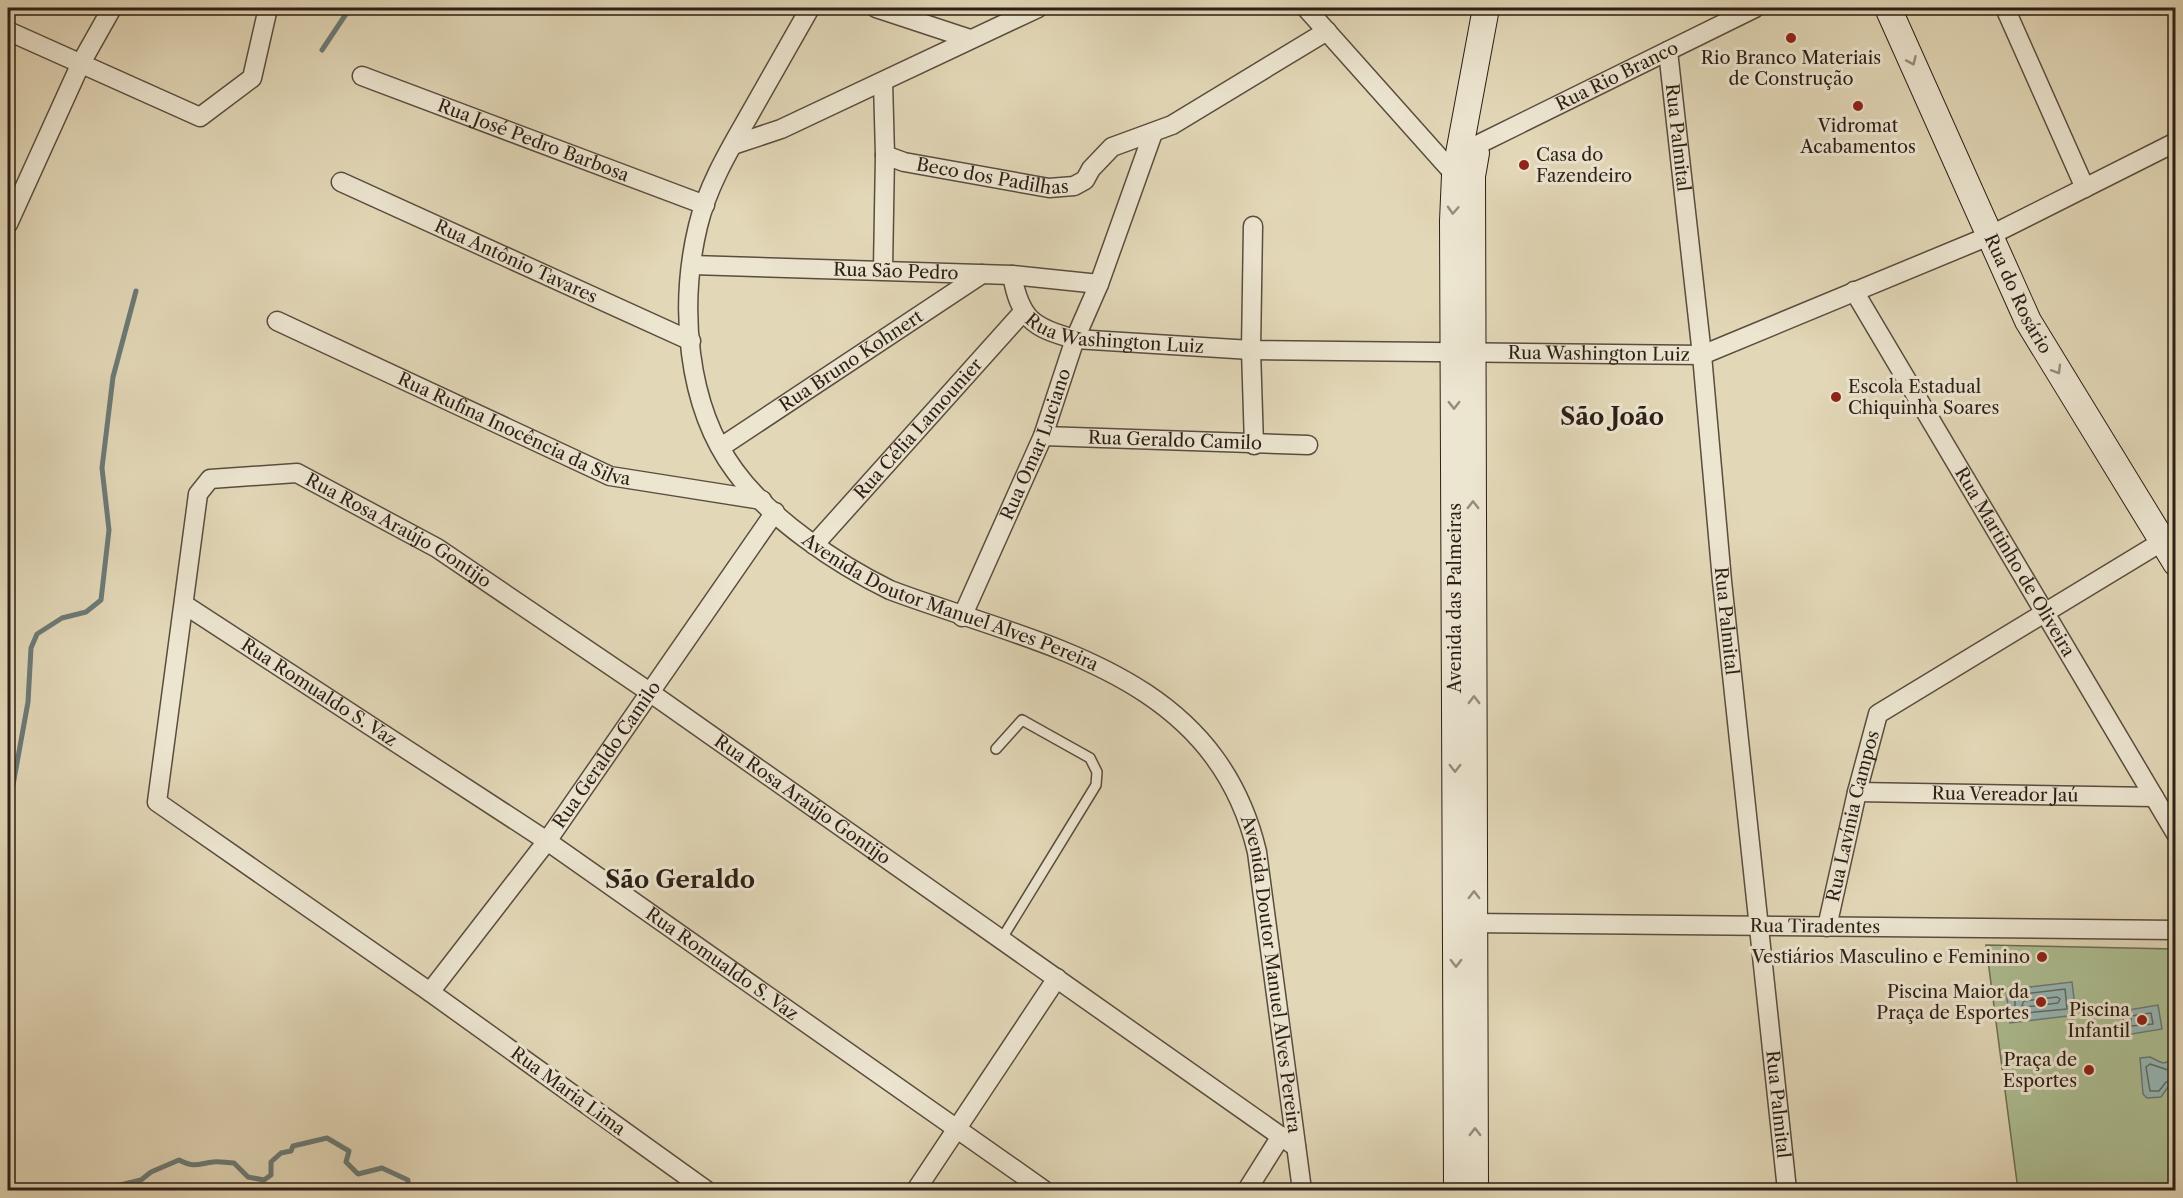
<svg xmlns="http://www.w3.org/2000/svg" width="2183" height="1198" font-family="'Libre Caslon Text',serif">
	<rect width="100%" height="100%" fill="#e2d7b7"/>
	<filter id="stains"><feTurbulence type="fractalNoise" baseFrequency=".00333" numOctaves="4"/><feColorMatrix values="0 0 0 0 .2 0 0 0 0 .09 0 0 0 0 .02 0 0 0 .5 -.17"/></filter>
	<radialGradient id="worn" r=".72"><stop offset=".6" stop-color="#630" stop-opacity="0"/><stop offset="1" stop-color="#630" stop-opacity=".3"/></radialGradient>
	<path fill="#adbf93" stroke="#6c6f54" stroke-width="1.5" d="M 1986,945 L 2175,949 L 2175,1190 L 2018,1190 Z"/>
	<path fill="#97b8b7" stroke="#6c7b77" stroke-width="1.5" d="M 2072,982 L 2076,1015 L 2010,1023 L 2006,990 Z
		M 2158,1005 L 2162,1029 L 2126,1035 L 2122,1011 Z
		M 2150,1057 C 2170,1067 2160,1062 2175,1059 L 2175,1088 L 2168,1087 L 2161,1097 L 2147,1098 L 2143,1094 L 2140,1058 Z"/>
	<g fill="none" stroke-linecap="round" stroke-linejoin="round">
		<path stroke="#626c66" stroke-width="1.5" d="M 2065,989 L 2067,1009 L 2015,1014 L 2015,995 Z
			M 2057,997 L 2060,999 L 2058,1003 L 2025,1007 L 2022,1005 L 2024,1001 Z
			M 2151,1013 L 2153,1024 L 2131,1026 L 2131,1016 Z
			M 2176,1065 L 2168,1070 L 2150,1064 L 2146,1067 L 2150,1091 L 2159,1091 L 2166,1082 L 2176,1081"/>
		<path stroke="#6c7b77" stroke-width="5" d="M 322,50 L 350,8
			M 8,793 L 13,785 L 28,702 L 31,648 L 37,634 L 62,618 L 86,612 L 101,600 L 109,530 L 102,468 L 113,377 L 136,291
			M 8,1035 L 8,1036
			M 99,1190 L 141,1180 L 151,1172 L 179,1160 C 194,1168 198,1164 213,1162 C 219,1161 227,1163 234,1163 L 248,1177 L 264,1180 L 271,1175 L 271,1162 L 281,1153 L 291,1151 L 293,1146 L 327,1138 L 349,1151 L 346,1162 L 358,1174 L 382,1168 L 408,1180 L 408,1190"/>
		<g stroke="#5a4d3e" stroke-width="12">
			<path id="service" d="M 996,749 L 1022,720 L 1090,758 L 1097,772 L 1096,785 L 1001,940"/>
		</g>
		<g stroke="#5a4d3e" stroke-width="21">
			<g id="minor">
				<path id="s1" d="M 810,8 C 789,45 768,82 747,119 C 728,152 707,188 698,226 C 679,305 686,405 735,471 C 770,519 837,564 890,590 C 1039,646 1214,671 1257,852 L 1302,1190"/>
				<path d="M 876,8 L 970,39"/>
				<path d="M 1306,8 L 1455,175"/>
				<path d="M 2005,8 L 2085,188"/>
				<path d="M 8,31 L 200,117 L 252,78 L 268,8"/>
				<path id="s2" d="M 1668,51 L 1702,355 L 1722,581 L 1787,1190"/>
				<path id="s3" d="M 362,76 L 705,205"/>
				<path d="M 733,145 L 781,129 L 1038,8"/>
				<path id="s4" d="M 1477,145 L 1755,8"/>
				<path id="s5" d="M 885,155 L 904,162 L 1049,188 L 1074,186 L 1085,180 L 1091,169 L 1112,147 L 1172,125 L 1327,31"/>
				<path id="s6" d="M 341,182 L 691,341"/>
				<path d="M 8,224 L 81,63 L 112,8"/>
				<path d="M 1253,226 L 1251,350 L 1254,445"/>
				<path id="s7" d="M 692,265 L 1012,275 L 1099,284"/>
				<path d="M 883,269 L 885,155 L 883,82"/>
				<path id="s8" d="M 1012,275 C 1020,318 1032,328 1075,339 L 1251,350 L 1702,355 L 1989,236 L 2176,142"/>
				<path id="s9" d="M 1854,291 L 2176,834"/>
				<path id="s10" d="M 277,321 L 610,476 L 762,500"/>
				<path id="s11" d="M 1043,436 L 1308,445"/>
				<path id="s12" d="M 721,447 L 982,274"/>
				<path id="s13" d="M 814,545 L 1023,312"/>
				<path id="s14" d="M 185,605 L 547,841 L 1044,1190"/>
				<path id="s15" d="M 962,617 L 1043,436 L 1075,339 L 1099,284 L 1153,133"/>
				<path id="s16" d="M 1857,792 L 2154,797"/>
				<path id="s17" d="M 1463,923 L 2176,930"/>
				<path id="s18" d="M 1827,927 L 1857,792 L 1878,714 L 2163,541"/>
				<path id="s19" d="M 430,992 L 547,841 L 775,512"/>
				<path id="s20" d="M 706,1190 L 430,992 L 157,802 L 198,494 L 210,479 L 297,473 L 437,548 L 648,691 L 1296,1147"/>
				<path d="M 916,1190 L 1057,978"/>
				<path d="M 1247,1190 L 1281,1136"/>
			</g>
		</g>
		<g stroke="#2c1f16" stroke-width="28">
			<g id="secondary">
				<path id="s21" d="M 1888,8 L 2028,321 L 2176,563"/>
				<path d="M 1457,1190 L 1453,221 L 1455,175 L 1486,8"/>
				<path d="M 1475,1190 L 1472,176 L 1476,153"/>
			</g>
		</g>
		<use href="#service" stroke="#ece5d0" stroke-width="9"/>
		<use href="#minor" stroke="#ece5d0" stroke-width="18"/>
		<use href="#secondary" stroke="#ece5d0" stroke-width="26"/>
	</g>
	<defs><path id="oneway-chevron" d="M-2-3.5L2.5 0L-2 3.5" fill="none" stroke-width="1.6" stroke-linecap="round" stroke-linejoin="round" transform="scale(1.5)"/></defs>
	<g stroke="#968c7c">
		<use href="#oneway-chevron" transform="translate(1912 61) rotate(66)"/>
		<use href="#oneway-chevron" transform="translate(1453 210) rotate(93)"/>
		<use href="#oneway-chevron" transform="translate(2057 370) rotate(59)"/>
		<use href="#oneway-chevron" transform="translate(1454 405) rotate(90)"/>
		<use href="#oneway-chevron" transform="translate(1473 505) rotate(-90)"/>
		<use href="#oneway-chevron" transform="translate(1474 700) rotate(-90)"/>
		<use href="#oneway-chevron" transform="translate(1455 768) rotate(90)"/>
		<use href="#oneway-chevron" transform="translate(1474 895) rotate(-90)"/>
		<use href="#oneway-chevron" transform="translate(1456 963) rotate(90)"/>
		<use href="#oneway-chevron" transform="translate(1475 1132) rotate(-90)"/>
	</g>
	<g fill="#8f2418" stroke="#ece5d0" stroke-width="2">
		<circle cx="1791" cy="38" r="6"/>
		<circle cx="1858" cy="106" r="6"/>
		<circle cx="1524" cy="165" r="6"/>
		<circle cx="1836" cy="397" r="6"/>
		<circle cx="2042" cy="957" r="6"/>
		<circle cx="2041" cy="1002" r="6"/>
		<circle cx="2142" cy="1020" r="6"/>
		<circle cx="2089" cy="1070" r="6"/>
	</g>
	<g text-anchor="middle" dominant-baseline="central" stroke-width="6" stroke-linejoin="round" paint-order="stroke">
		<g font-size="18" fill="#2c1f16" stroke="#ece5d0" text-anchor="end">
			<text x="1791" y="58" text-anchor="middle">Rio Branco Materiais<tspan x="1791" dy="21">de Construção</tspan></text>
			<text x="1858" y="126" text-anchor="middle">Vidromat<tspan x="1858" dy="21">Acabamentos</tspan></text>
			<text x="1536" y="155" text-anchor="start">Casa do<tspan x="1536" dy="21">Fazendeiro</tspan></text>
			<text x="1848" y="387" text-anchor="start">Escola Estadual<tspan x="1848" dy="21">Chiquinha Soares</tspan></text>
			<text x="2030" y="957">Vestiários Masculino e Feminino</text>
			<text x="2029" y="992">Piscina Maior da<tspan x="2029" dy="21">Praça de Esportes</tspan></text>
			<text x="2130" y="1010">Piscina<tspan x="2130" dy="21">Infantil</tspan></text>
			<text x="2077" y="1060">Praça de<tspan x="2077" dy="21">Esportes</tspan></text>
		</g>
		<g font-size="18" fill="#2c1f16" stroke="#ece5d0">
			<text stroke="none"><textPath href="#s4" startOffset="156">Rua Rio Branco</textPath></text>
			<text stroke="none"><textPath href="#s2" startOffset="87">Rua Palmital</textPath></text>
			<text stroke="none"><textPath href="#s3" startOffset="183">Rua José Pedro Barbosa</textPath></text>
			<text stroke="none"><textPath href="#s5" startOffset="110">Beco dos Padilhas</textPath></text>
			<text stroke="none"><textPath href="#s6" startOffset="192">Rua Antônio Tavares</textPath></text>
			<text stroke="none"><textPath href="#s7" startOffset="204">Rua São Pedro</textPath></text>
			<text stroke="none"><textPath href="#s21" startOffset="314">Rua do Rosário</textPath></text>
			<text stroke="none"><textPath href="#s8" startOffset="136">Rua Washington Luiz</textPath></text>
			<text stroke="none"><textPath href="#s8" startOffset="622">Rua Washington Luiz</textPath></text>
			<text stroke="none"><textPath href="#s12" startOffset="156">Rua Bruno Kohnert</textPath></text>
			<text stroke="none"><textPath href="#s10" startOffset="261">Rua Rufina Inocência da Silva</textPath></text>
			<text stroke="none"><textPath href="#s13" startOffset="156">Rua Célia Lamounier</textPath></text>
			<text stroke="none"><textPath href="#s11" startOffset="132">Rua Geraldo Camilo</textPath></text>
			<text stroke="none"><textPath href="#s15" startOffset="188">Rua Omar Luciano</textPath></text>
			<text stroke="none"><textPath href="#s20" startOffset="1206">Rua Rosa Araújo Gontijo</textPath></text>
			<text stroke="none"><textPath href="#s9" startOffset="315">Rua Martinho de Oliveira</textPath></text>
			<text transform="translate(1455 598) rotate(-90)">Avenida das Palmeiras</text>
			<text stroke="none"><textPath href="#s1" startOffset="758">Avenida Doutor Manuel Alves Pereira</textPath></text>
			<text stroke="none"><textPath href="#s2" startOffset="573">Rua Palmital</textPath></text>
			<text stroke="none"><textPath href="#s14" startOffset="160">Rua Romualdo S. Vaz</textPath></text>
			<text stroke="none"><textPath href="#s19" startOffset="296">Rua Geraldo Camilo</textPath></text>
			<text stroke="none"><textPath href="#s16" startOffset="148">Rua Vereador Jaú</textPath></text>
			<text stroke="none"><textPath href="#s20" startOffset="1692">Rua Rosa Araújo Gontijo</textPath></text>
			<text stroke="none"><textPath href="#s18" startOffset="114">Rua Lavínia Campos</textPath></text>
			<text stroke="none"><textPath href="#s17" startOffset="352">Rua Tiradentes</textPath></text>
			<text stroke="none"><textPath href="#s14" startOffset="646">Rua Romualdo S. Vaz</textPath></text>
			<text stroke="none"><textPath href="#s1" startOffset="1296">Avenida Doutor Manuel Alves Pereira</textPath></text>
			<text transform="translate(568 1091) rotate(36)">Rua Maria Lima</text>
			<text stroke="none"><textPath href="#s2" startOffset="1059">Rua Palmital</textPath></text>
		</g>
		<g font-size="24" font-weight="bold" fill="#2c1f16" stroke="#ece5d0">
			<text x="1612" y="416">São João</text>
			<text x="680" y="879">São Geraldo</text>
		</g>
	</g>
	<rect width="2183" height="1198" fill="none" stroke="#e2d7b7" stroke-width="30"/>
	<rect x="9" y="9" width="2165" height="1180" fill="none" stroke="#2c1f16" stroke-width="3"/>
	<rect x="15" y="15" width="2153" height="1168" fill="none" stroke="#2c1f16" stroke-width="1.5"/>
	<rect width="100%" height="100%" filter="url(#stains)"/>
	<rect width="100%" height="100%" fill="url(#worn)"/>
</svg>
